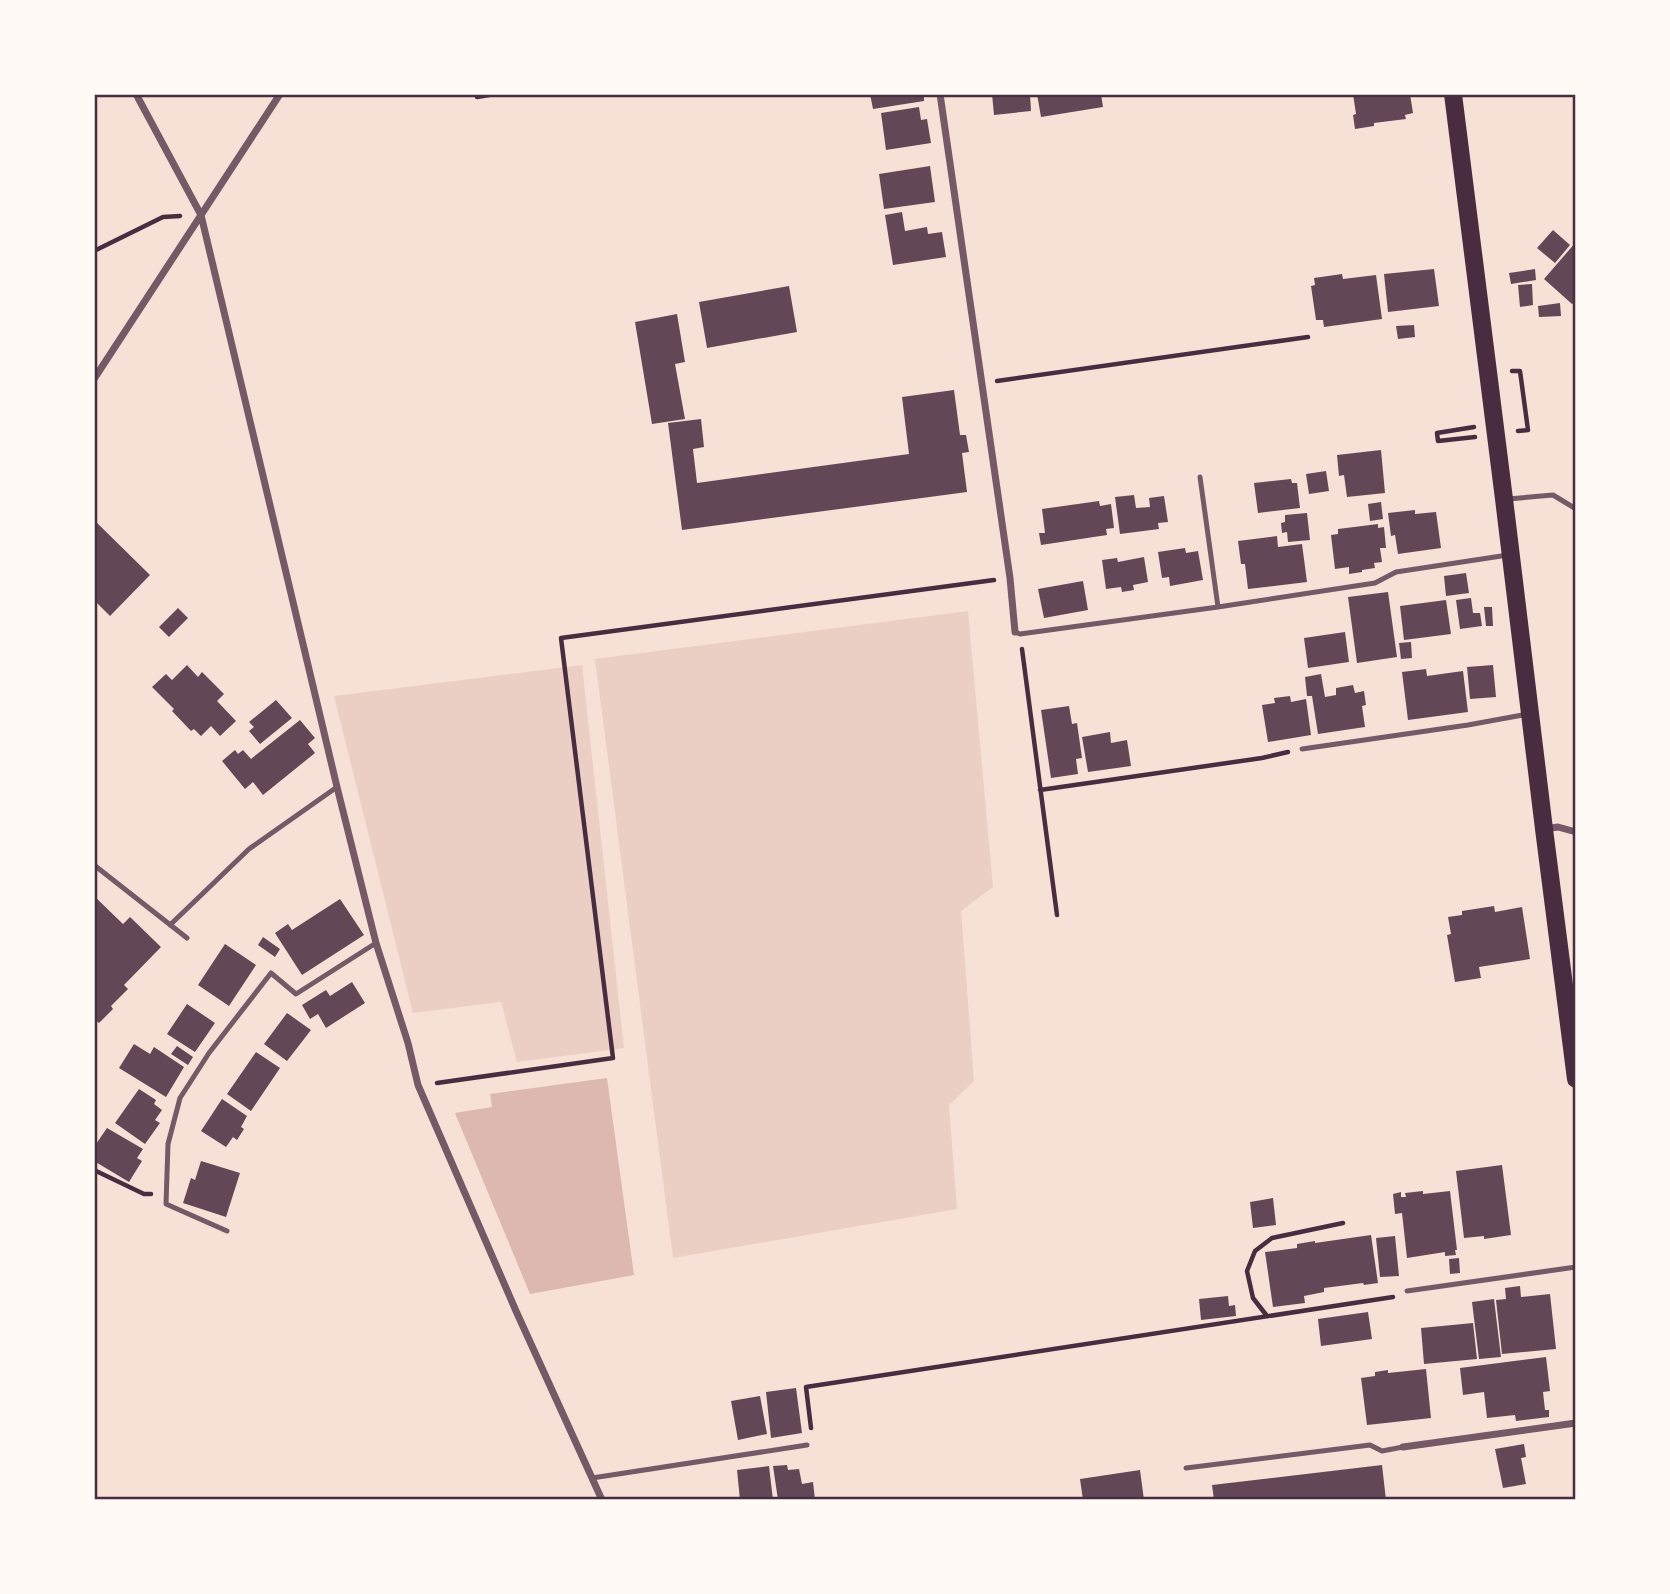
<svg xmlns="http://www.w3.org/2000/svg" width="1670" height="1594" font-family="'Roboto Condensed',sans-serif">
	<rect width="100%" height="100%" fill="#f7e1d7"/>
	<path fill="#ebcfc5" d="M 968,611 L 993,887 L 961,911 L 974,1081 L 949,1105 L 957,1209 L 673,1258 L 595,659 Z
		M 582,665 L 624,1048 L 517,1062 L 501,1002 L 413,1013 L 334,696 Z"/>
	<path fill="#dcb8b0" d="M 607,1078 L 634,1275 L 530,1294 L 455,1113 L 492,1107 L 490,1094 Z"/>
	<path fill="#644757" d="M 870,94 L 924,94 L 924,101 L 873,109 Z
		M 992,94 L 1030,94 L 1031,111 L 994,115 Z
		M 1037,94 L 1101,94 L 1103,107 L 1041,117 Z
		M 1353,94 L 1410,94 L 1413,113 L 1405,115 L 1406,119 L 1374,123 L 1374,126 L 1355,129 L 1353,115 L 1356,114 Z
		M 919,107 L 921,120 L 927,119 L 931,143 L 886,150 L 881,113 Z
		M 930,166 L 935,202 L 884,209 L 879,174 Z
		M 902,212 L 905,231 L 927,227 L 928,234 L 942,232 L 946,257 L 893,265 L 885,215 Z
		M 1553,230 L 1570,245 L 1555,263 L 1537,248 Z
		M 1576,242 L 1576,301 L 1572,304 L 1544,279 Z
		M 1434,269 L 1439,306 L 1388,312 L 1384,274 Z
		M 1535,269 L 1536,280 L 1511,284 L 1509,273 Z
		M 1342,274 L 1343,279 L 1376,275 L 1382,319 L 1324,327 L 1323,320 L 1316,320 L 1311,286 L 1315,285 L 1314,278 Z
		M 1532,284 L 1533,305 L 1520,307 L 1518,285 Z
		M 789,286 L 797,332 L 707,348 L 699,302 Z
		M 1560,303 L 1561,316 L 1539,317 L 1538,306 Z
		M 677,314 L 685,362 L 675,364 L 685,419 L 652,424 L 635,322 Z
		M 1414,325 L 1415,337 L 1398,339 L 1396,326 Z
		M 954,390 L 960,435 L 966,435 L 969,452 L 962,453 L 967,492 L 682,530 L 668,423 L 701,419 L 704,447 L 693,449 L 697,483 L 909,454 L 902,397 Z
		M 1381,450 L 1385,493 L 1347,497 L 1344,475 L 1339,476 L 1337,455 Z
		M 1326,471 L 1329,491 L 1309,494 L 1306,474 Z
		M 1291,479 L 1292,483 L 1297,483 L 1300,508 L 1258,513 L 1254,483 Z
		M 1134,495 L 1136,508 L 1150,507 L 1149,498 L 1164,496 L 1168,522 L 1158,523 L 1159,529 L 1120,534 L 1115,497 Z
		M 1099,501 L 1100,506 L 1111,504 L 1114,528 L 1106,529 L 1107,535 L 1041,545 L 1039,533 L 1045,533 L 1042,509 Z
		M 1381,502 L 1383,519 L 1370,521 L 1368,504 Z
		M 1415,510 L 1415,514 L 1436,512 L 1441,548 L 1398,554 L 1395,535 L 1391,536 L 1388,513 Z
		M 1307,513 L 1310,540 L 1288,542 L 1287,532 L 1282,533 L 1281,523 L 1285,522 L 1285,515 Z
		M 94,520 L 150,575 L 110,616 L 94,600 Z
		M 1378,524 L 1378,528 L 1384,527 L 1386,548 L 1380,548 L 1382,562 L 1374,563 L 1375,568 L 1362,570 L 1362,572 L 1349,574 L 1349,567 L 1335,569 L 1331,535 L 1338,534 L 1338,529 Z
		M 1277,536 L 1278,547 L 1302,544 L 1307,582 L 1248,589 L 1245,564 L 1241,564 L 1238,541 Z
		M 1185,548 L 1186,553 L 1198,551 L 1203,580 L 1170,586 L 1169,577 L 1162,578 L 1158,552 Z
		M 1144,557 L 1148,582 L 1133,585 L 1134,590 L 1122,592 L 1121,587 L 1106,589 L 1102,560 L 1117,558 L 1118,562 Z
		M 1466,573 L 1469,593 L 1446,596 L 1444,576 Z
		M 1083,581 L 1088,610 L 1044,618 L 1038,589 Z
		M 1388,592 L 1397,657 L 1357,663 L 1348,597 Z
		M 1471,598 L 1473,613 L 1480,613 L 1482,626 L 1460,629 L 1456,600 Z
		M 1446,600 L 1451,634 L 1404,640 L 1400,606 Z
		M 1484,607 L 1492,607 L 1493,626 L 1486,626 Z
		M 178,608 L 188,618 L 169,637 L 159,627 Z
		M 1345,632 L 1349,662 L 1308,668 L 1304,638 Z
		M 1411,642 L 1412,658 L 1401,659 L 1399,643 Z
		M 187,665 L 198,677 L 202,672 L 224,694 L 217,701 L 236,721 L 220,736 L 211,726 L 201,736 L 194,729 L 191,731 L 172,711 L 174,709 L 152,687 L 166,674 L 172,680 Z
		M 1493,665 L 1496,697 L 1470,699 L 1467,667 Z
		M 1426,669 L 1427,676 L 1463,671 L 1468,712 L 1408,720 L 1402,672 Z
		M 1321,674 L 1325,697 L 1336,695 L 1336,688 L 1353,685 L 1355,693 L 1364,691 L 1366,705 L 1362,706 L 1365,727 L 1318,734 L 1312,696 L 1307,696 L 1305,677 Z
		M 1290,696 L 1291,702 L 1306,699 L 1311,735 L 1268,742 L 1262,705 L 1275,703 L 1274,698 Z
		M 276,700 L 292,718 L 260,744 L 249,731 L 254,727 L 249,722 Z
		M 1069,706 L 1072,724 L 1077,723 L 1082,758 L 1076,759 L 1078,774 L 1051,778 L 1041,710 Z
		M 300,720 L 315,738 L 308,744 L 315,753 L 263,795 L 253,782 L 245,789 L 222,761 L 235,750 L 238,754 L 243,750 L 251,759 Z
		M 1110,732 L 1111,743 L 1127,740 L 1131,766 L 1088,772 L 1082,737 Z
		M 94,896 L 123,924 L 130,917 L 161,947 L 124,985 L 128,989 L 111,1006 L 113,1009 L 99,1023 L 94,1019 Z
		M 340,899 L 364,935 L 302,975 L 275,933 L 288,924 L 292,930 Z
		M 1494,906 L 1495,912 L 1522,907 L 1530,959 L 1479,967 L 1481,978 L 1455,982 L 1447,935 L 1451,934 L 1448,917 L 1462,915 L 1462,911 Z
		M 263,937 L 280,949 L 275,957 L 258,945 Z
		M 225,944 L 256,965 L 229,1006 L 198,985 Z
		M 352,982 L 365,1003 L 326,1028 L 318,1014 L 310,1019 L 302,1005 L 326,990 L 330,996 Z
		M 187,1004 L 215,1023 L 195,1052 L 167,1034 Z
		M 287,1013 L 311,1030 L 287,1061 L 264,1044 Z
		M 134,1044 L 150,1054 L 154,1047 L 184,1067 L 166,1097 L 119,1068 Z
		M 177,1046 L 193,1057 L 188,1065 L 171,1054 Z
		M 256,1052 L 280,1068 L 251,1111 L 227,1094 Z
		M 139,1089 L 156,1100 L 154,1104 L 162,1110 L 155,1120 L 160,1123 L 145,1144 L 115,1123 Z
		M 222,1099 L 247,1116 L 241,1127 L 244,1129 L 237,1140 L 233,1137 L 226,1147 L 201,1131 Z
		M 107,1128 L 143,1149 L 137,1158 L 142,1161 L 129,1182 L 94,1161 L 94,1147 Z
		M 201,1161 L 240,1173 L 226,1217 L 183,1203 L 191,1178 L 195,1180 Z
		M 1502,1165 L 1511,1235 L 1484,1239 L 1484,1236 L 1464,1238 L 1456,1171 Z
		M 1423,1191 L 1423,1194 L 1450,1191 L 1457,1250 L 1455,1250 L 1456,1255 L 1445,1256 L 1445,1252 L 1407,1258 L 1402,1213 L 1395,1214 L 1393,1194 L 1401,1192 L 1401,1197 L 1406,1197 L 1405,1193 Z
		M 1273,1198 L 1276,1225 L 1253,1228 L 1250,1202 Z
		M 1371,1235 L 1378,1283 L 1364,1285 L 1363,1283 L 1324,1288 L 1324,1292 L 1304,1296 L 1305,1303 L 1273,1307 L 1265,1252 L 1297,1248 L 1297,1244 L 1315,1241 L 1315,1243 Z
		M 1395,1236 L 1399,1276 L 1380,1277 L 1376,1238 Z
		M 1459,1258 L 1460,1273 L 1450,1274 L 1449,1259 Z
		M 1520,1286 L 1521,1297 L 1550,1294 L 1556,1349 L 1502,1354 L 1496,1300 L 1506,1299 L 1505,1288 Z
		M 1228,1296 L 1229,1306 L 1235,1305 L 1236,1316 L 1201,1320 L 1199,1299 Z
		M 1494,1299 L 1501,1357 L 1479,1359 L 1472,1302 Z
		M 1368,1312 L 1372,1339 L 1321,1346 L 1318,1319 Z
		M 1473,1323 L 1477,1359 L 1424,1364 L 1421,1328 Z
		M 1546,1357 L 1550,1391 L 1543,1392 L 1545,1410 L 1549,1410 L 1549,1417 L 1516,1421 L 1515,1415 L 1487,1418 L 1484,1392 L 1463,1395 L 1460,1368 Z
		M 1426,1369 L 1431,1418 L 1367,1425 L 1361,1378 L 1375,1376 L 1375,1372 L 1388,1370 L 1388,1373 Z
		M 796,1388 L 802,1433 L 771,1438 L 766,1392 Z
		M 760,1396 L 767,1434 L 738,1440 L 731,1401 Z
		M 1524,1444 L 1526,1457 L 1521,1458 L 1526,1484 L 1503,1488 L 1495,1449 Z
		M 787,1465 L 788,1470 L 799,1469 L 802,1484 L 813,1482 L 815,1500 L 778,1500 L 773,1466 Z
		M 1382,1465 L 1386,1500 L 1214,1500 L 1212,1485 Z
		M 769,1466 L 773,1500 L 740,1500 L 737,1470 Z
		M 1140,1470 L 1144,1500 L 1083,1500 L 1080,1479 Z"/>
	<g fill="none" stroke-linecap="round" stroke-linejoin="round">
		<path stroke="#4a2c40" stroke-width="4.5" d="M 477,97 L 495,94
			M 94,251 L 163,217 L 180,216
			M 1512,371 L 1520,371 L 1528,430 L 1518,431
			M 997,381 L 1308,337
			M 1474,427 L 1437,433 L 1438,441 L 1475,437
			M 1022,649 L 1057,915
			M 1040,790 L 1262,758 L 1288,752
			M 437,1083 L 613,1058 L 561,638 L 994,580
			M 94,1170 L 144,1194 L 151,1194
			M 1267,1316 L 1253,1298 L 1247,1271 L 1255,1251 L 1272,1238 L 1343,1223
			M 811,1428 L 806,1387 L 1393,1297"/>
		<path stroke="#755966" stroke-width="5" d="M 1200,477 L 1218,607
			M 1508,499 L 1553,495 L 1576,509
			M 1015,632 L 1020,634 L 1218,607 L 1375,583 L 1396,572 L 1508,555
			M 1302,749 L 1468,725 L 1528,714
			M 94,865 L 187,938
			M 170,925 L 249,849 L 337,787
			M 227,1231 L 166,1204 L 168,1144 L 180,1098 L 209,1053 L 271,973 L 296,994 L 376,943
			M 1407,1291 L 1576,1267
			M 1186,1468 L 1370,1445 L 1382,1451 L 1403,1447
			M 592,1478 L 807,1445"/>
		<path stroke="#755966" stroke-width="7" d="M 136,94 L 201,215 L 337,787 L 376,943 L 408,1043 L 418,1085 L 516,1311 L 602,1500
			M 940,94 L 1010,578 L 1015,632
			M 94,379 L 280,94
			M 1544,829 L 1558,827 L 1576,832
			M 1403,1447 L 1576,1423"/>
		<path stroke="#4a2c40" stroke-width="18" d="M 1453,94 L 1504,499 L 1544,829 L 1576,1079"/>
	</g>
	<rect width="1670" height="1594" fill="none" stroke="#fffaf5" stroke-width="192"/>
	<rect x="96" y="96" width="1478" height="1402" fill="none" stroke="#4a2c40" stroke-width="2.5"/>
</svg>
